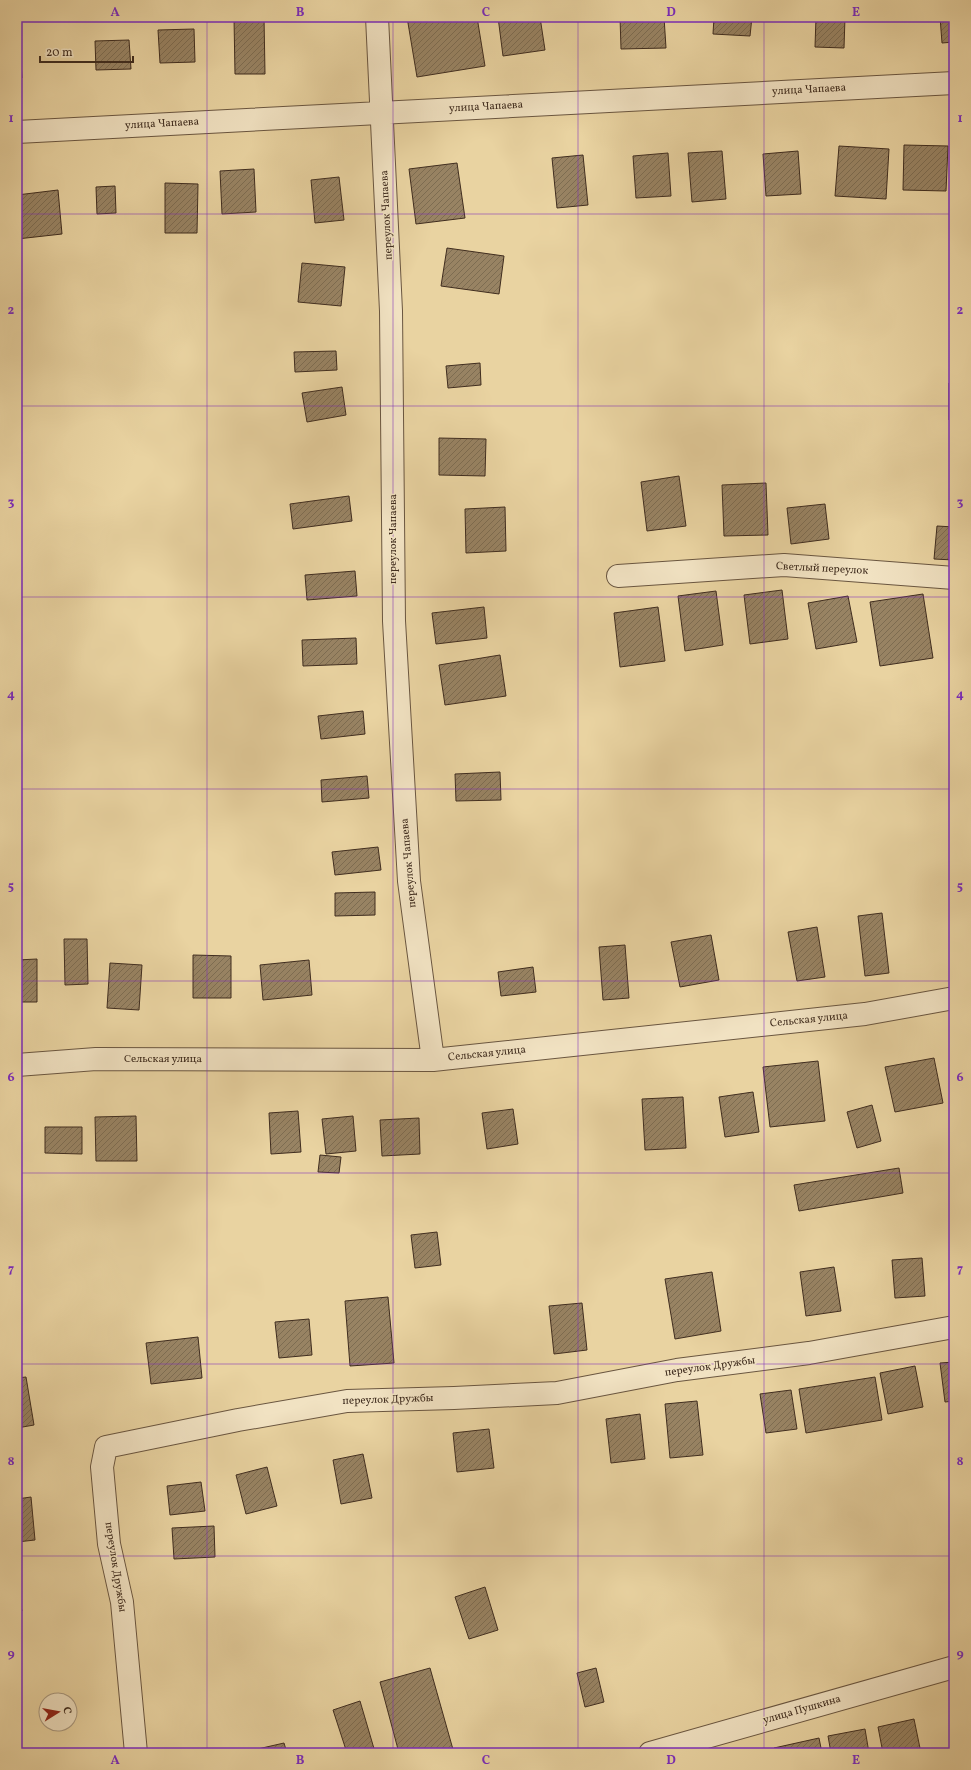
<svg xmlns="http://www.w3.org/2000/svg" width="971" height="1770" font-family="Vollkorn,serif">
	<defs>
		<pattern id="building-hatch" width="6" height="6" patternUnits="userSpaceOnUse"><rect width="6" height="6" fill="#988363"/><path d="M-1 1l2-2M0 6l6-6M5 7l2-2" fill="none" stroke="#7d6c51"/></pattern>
	</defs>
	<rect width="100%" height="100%" fill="#e9d3a1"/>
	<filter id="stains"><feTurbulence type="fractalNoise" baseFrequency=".005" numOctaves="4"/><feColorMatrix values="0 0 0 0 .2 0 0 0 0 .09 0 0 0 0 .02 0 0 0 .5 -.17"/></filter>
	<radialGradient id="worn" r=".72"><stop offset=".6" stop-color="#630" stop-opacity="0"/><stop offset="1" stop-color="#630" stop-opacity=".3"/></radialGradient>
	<path fill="url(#building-hatch)" stroke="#402d1f" d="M 264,17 L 265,74 L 235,74 L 234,18 Z
		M 407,17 L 477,17 L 485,66 L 417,77 Z
		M 498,17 L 540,17 L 545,50 L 503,56 Z
		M 620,17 L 664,17 L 666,48 L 621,49 Z
		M 714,17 L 752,17 L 750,36 L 713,34 Z
		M 816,17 L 845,17 L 844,48 L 815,47 Z
		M 940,17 L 954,17 L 954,42 L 942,43 Z
		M 194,29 L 195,62 L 160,63 L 158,30 Z
		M 129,40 L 131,69 L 96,70 L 95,41 Z
		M 17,45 L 20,45 L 22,78 L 17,78 Z
		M 904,145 L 948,146 L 946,191 L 903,190 Z
		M 839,146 L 889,149 L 886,199 L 835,196 Z
		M 722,151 L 726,199 L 692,202 L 688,153 Z
		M 798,151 L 801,194 L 766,196 L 763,154 Z
		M 668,153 L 671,196 L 636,198 L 633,156 Z
		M 583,155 L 588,205 L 557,208 L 552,158 Z
		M 457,163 L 465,218 L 416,224 L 409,169 Z
		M 254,169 L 256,212 L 222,214 L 220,171 Z
		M 339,177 L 344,220 L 315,223 L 311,180 Z
		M 165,183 L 198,184 L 197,233 L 165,233 Z
		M 115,186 L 116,213 L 97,214 L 96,187 Z
		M 58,190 L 62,234 L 17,239 L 17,195 Z
		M 447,248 L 504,256 L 499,294 L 441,286 Z
		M 302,263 L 345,267 L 341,306 L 298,302 Z
		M 336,351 L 337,370 L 295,372 L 294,352 Z
		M 480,363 L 481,385 L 448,388 L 446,366 Z
		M 949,383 L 954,383 L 954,420 L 949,420 Z
		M 342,387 L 346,415 L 307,422 L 302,393 Z
		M 439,438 L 486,439 L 485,476 L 439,475 Z
		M 679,476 L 686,526 L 647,531 L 641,482 Z
		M 766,483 L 768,535 L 724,536 L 722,485 Z
		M 349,496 L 352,521 L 293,529 L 290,504 Z
		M 825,504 L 829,539 L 791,544 L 787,508 Z
		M 505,507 L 506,551 L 466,553 L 465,509 Z
		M 937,526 L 954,527 L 954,560 L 934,559 Z
		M 355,571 L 357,596 L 307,600 L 305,575 Z
		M 782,590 L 788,639 L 750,644 L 744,595 Z
		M 716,591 L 723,645 L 685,651 L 678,596 Z
		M 923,594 L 933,658 L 880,666 L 870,602 Z
		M 848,596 L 857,642 L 816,649 L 808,603 Z
		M 484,607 L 487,638 L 436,644 L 432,613 Z
		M 658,607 L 665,661 L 620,667 L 614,613 Z
		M 356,638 L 357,664 L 303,666 L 302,640 Z
		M 500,655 L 506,696 L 445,705 L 439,665 Z
		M 363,711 L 365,734 L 321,739 L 318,716 Z
		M 500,772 L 501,800 L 456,801 L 455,774 Z
		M 367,776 L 369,798 L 322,802 L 321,780 Z
		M 378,847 L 381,870 L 335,875 L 332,852 Z
		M 375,892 L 375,915 L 335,916 L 335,893 Z
		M 882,913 L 889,973 L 865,976 L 858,916 Z
		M 817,927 L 825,977 L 797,981 L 788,932 Z
		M 711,935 L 719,980 L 680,987 L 671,942 Z
		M 64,939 L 87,939 L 88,984 L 65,985 Z
		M 625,945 L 629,998 L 603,1000 L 599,947 Z
		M 193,955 L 231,956 L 231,998 L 193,998 Z
		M 37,959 L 37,1002 L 17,1002 L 17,960 Z
		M 309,960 L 312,995 L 263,1000 L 260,965 Z
		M 110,963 L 142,965 L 139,1010 L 107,1008 Z
		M 533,967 L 536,992 L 501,996 L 498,972 Z
		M 934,1058 L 943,1103 L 895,1112 L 885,1067 Z
		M 818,1061 L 825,1121 L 770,1127 L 763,1067 Z
		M 753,1092 L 759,1132 L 725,1137 L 719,1097 Z
		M 683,1097 L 686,1148 L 645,1150 L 642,1099 Z
		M 872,1105 L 881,1141 L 857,1148 L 847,1112 Z
		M 513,1109 L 518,1144 L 487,1149 L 482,1113 Z
		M 298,1111 L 301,1152 L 271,1154 L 269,1113 Z
		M 136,1116 L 137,1161 L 96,1161 L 95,1117 Z
		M 353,1116 L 356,1151 L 326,1154 L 322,1119 Z
		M 419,1118 L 420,1154 L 382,1156 L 380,1120 Z
		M 45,1127 L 82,1127 L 82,1154 L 45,1153 Z
		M 320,1155 L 341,1157 L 339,1173 L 318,1172 Z
		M 899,1168 L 903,1193 L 799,1211 L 794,1185 Z
		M 437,1232 L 441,1265 L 415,1268 L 411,1235 Z
		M 922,1258 L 925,1296 L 895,1298 L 892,1260 Z
		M 834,1267 L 841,1311 L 806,1316 L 800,1272 Z
		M 712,1272 L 721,1331 L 675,1339 L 665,1279 Z
		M 388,1297 L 394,1363 L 350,1366 L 345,1301 Z
		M 582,1303 L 587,1350 L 554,1354 L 549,1306 Z
		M 309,1319 L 312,1355 L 279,1358 L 275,1322 Z
		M 198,1337 L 202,1378 L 151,1384 L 146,1343 Z
		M 954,1362 L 954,1401 L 945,1402 L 940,1363 Z
		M 915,1366 L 923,1407 L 888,1414 L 880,1373 Z
		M 26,1377 L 34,1425 L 17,1428 L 17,1378 Z
		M 875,1377 L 882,1420 L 806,1433 L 799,1389 Z
		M 791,1390 L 797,1429 L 766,1433 L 760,1394 Z
		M 697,1401 L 703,1455 L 670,1458 L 665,1404 Z
		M 640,1414 L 645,1459 L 611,1463 L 606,1419 Z
		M 489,1429 L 494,1468 L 457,1472 L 453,1433 Z
		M 363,1454 L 372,1498 L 341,1504 L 333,1460 Z
		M 267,1467 L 277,1506 L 246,1514 L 236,1475 Z
		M 201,1482 L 205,1511 L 170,1515 L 167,1486 Z
		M 31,1497 L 35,1540 L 17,1542 L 17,1499 Z
		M 214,1526 L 215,1557 L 174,1559 L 172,1528 Z
		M 485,1587 L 498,1630 L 469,1639 L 455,1597 Z
		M 17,1589 L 22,1611 L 17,1612 Z
		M 430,1668 L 454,1753 L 399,1753 L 380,1682 Z
		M 596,1668 L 604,1702 L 585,1707 L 577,1673 Z
		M 360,1701 L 375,1752 L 347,1753 L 333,1710 Z
		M 914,1719 L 921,1753 L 883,1753 L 878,1727 Z
		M 865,1729 L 869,1753 L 831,1753 L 828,1736 Z
		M 819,1738 L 822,1753 L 775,1753 L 774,1748 Z
		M 284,1743 L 287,1753 L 249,1753 L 249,1751 Z"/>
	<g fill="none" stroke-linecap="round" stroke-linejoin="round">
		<g stroke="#6a5640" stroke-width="24">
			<path id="minor" d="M 377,17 L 391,311 L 394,621 L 409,881 L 433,1060
				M 17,132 L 954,83
				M 618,576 L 784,565 L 954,578
				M 17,1065 L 96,1059 L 433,1060 L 865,1014 L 954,998
				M 136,1753 L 122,1602 L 109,1544 L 102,1467 L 106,1447 L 238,1420 L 347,1401 L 454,1398 L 557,1393 L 677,1370 L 809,1353 L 954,1327
				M 650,1753 L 954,1667"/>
		</g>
		<use href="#minor" stroke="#f1e2c2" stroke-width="22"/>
	</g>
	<path fill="none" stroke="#7b2cbf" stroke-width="1" stroke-opacity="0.55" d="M 207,17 L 207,1753M 393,17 L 393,1753M 578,17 L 578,1753M 764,17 L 764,1753M 17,214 L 954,214M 17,406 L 954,406M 17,597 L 954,597M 17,789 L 954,789M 17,981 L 954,981M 17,1173 L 954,1173M 17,1364 L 954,1364M 17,1556 L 954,1556"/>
	<g text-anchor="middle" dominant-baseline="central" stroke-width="3" stroke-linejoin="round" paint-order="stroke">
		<g font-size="11" fill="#402d1f" stroke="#f1e2c2">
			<text transform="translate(809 90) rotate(-3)">улица Чапаева</text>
			<text transform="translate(486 107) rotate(-3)">улица Чапаева</text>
			<text transform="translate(162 124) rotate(-3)">улица Чапаева</text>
			<text transform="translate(387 215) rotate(-93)">переулок Чапаева</text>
			<text transform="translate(393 539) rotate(-90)">переулок Чапаева</text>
			<text transform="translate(822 569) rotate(3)">Светлый переулок</text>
			<text transform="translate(409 863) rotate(-95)">переулок Чапаева</text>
			<text transform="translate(809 1020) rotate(-6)">Сельская улица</text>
			<text transform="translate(487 1054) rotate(-6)">Сельская улица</text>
			<text x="163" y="1059">Сельская улица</text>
			<text transform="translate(710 1367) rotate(-8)">переулок Дружбы</text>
			<text transform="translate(388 1400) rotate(-2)">переулок Дружбы</text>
			<text transform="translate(115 1567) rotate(81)">переулок Дружбы</text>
			<text transform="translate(802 1710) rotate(-16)">улица Пушкина</text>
		</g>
	</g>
	<rect width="971" height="1770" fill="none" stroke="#e9d3a1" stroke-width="44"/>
	<g transform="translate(58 1712) rotate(79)"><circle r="19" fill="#f1e2c2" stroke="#aa9a81"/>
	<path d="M0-3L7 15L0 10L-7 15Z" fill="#8f2418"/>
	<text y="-6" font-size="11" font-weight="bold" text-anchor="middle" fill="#402d1f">С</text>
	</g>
	<path d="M40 56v6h93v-6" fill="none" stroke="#402d1f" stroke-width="2"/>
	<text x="46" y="56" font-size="12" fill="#402d1f" stroke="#f1e2c2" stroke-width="3" paint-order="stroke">20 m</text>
	<rect x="22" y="22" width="927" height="1726" fill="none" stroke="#7b2cbf" stroke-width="1.5"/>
	<g font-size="13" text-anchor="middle" font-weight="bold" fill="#7b2cbf">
		<text x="115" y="16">A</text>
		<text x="300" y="16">B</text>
		<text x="486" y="16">C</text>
		<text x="671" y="16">D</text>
		<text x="856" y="16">E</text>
		<text x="11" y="122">1</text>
		<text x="960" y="122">1</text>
		<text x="11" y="314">2</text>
		<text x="960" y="314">2</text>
		<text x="11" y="506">3</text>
		<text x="960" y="506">3</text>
		<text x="11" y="698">4</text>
		<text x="960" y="698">4</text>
		<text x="11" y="890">5</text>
		<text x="960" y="890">5</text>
		<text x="11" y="1081">6</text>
		<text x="960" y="1081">6</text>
		<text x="11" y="1273">7</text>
		<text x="960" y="1273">7</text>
		<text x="11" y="1465">8</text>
		<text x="960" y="1465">8</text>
		<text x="11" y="1657">9</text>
		<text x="960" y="1657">9</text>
		<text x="115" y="1764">A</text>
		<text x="300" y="1764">B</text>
		<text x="486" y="1764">C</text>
		<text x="671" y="1764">D</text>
		<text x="856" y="1764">E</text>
	</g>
	<rect width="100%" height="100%" filter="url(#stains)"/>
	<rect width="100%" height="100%" fill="url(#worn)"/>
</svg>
